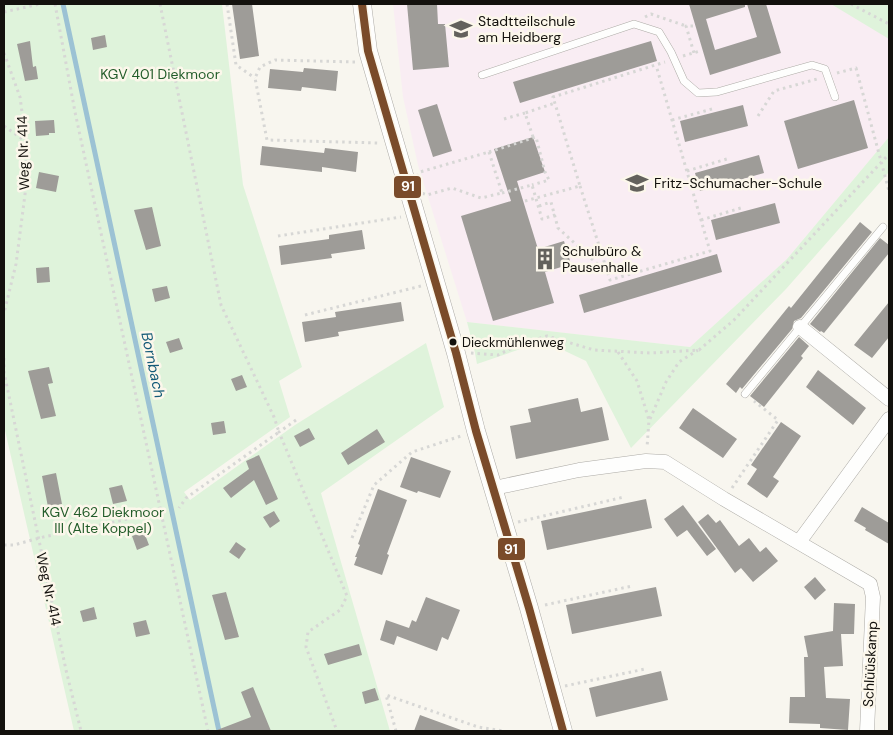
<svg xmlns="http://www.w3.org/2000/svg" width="893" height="735" font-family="'DM Sans',sans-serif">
	<rect width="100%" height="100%" fill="#f8f6ef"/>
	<path fill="#f9edf3" d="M 393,4 L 839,4 L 889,35 L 889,137 L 787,259 L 690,347 L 467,322 L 418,165 L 403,97 Z"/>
	<path fill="#dff3db" d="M 4,4 L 222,4 L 243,185 L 302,367 L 279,381 L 290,417 L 184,492 L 190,500 L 295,425 L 426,343 L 444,407 L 321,493 L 390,731 L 74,731 L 4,426 Z
		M 831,4 L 889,4 L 889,39 Z
		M 889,137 L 889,172 L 786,289 L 631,448 L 586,361 L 544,341 L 477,364 L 475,353 L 467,322 L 690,347 L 787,259 Z"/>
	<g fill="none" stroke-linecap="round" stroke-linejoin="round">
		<path stroke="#9cc2d4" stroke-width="5" d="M 63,4 L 219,731"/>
	</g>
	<path fill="#9e9c98" d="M 232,4 L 252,4 L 259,56 L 240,59 Z
		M 407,4 L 437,4 L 438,24 L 445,24 L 449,67 L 413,70 Z
		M 689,4 L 745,4 L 745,7 L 706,19 L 715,50 L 757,37 L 747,4 L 766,4 L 781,53 L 710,75 Z
		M 105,35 L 107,47 L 93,50 L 91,38 Z
		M 30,41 L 33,67 L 36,66 L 38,79 L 25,81 L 17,44 Z
		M 651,41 L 657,61 L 520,103 L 513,82 Z
		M 304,68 L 338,71 L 336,91 L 302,87 L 301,91 L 268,88 L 270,69 L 303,72 Z
		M 854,100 L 868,148 L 798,169 L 784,121 Z
		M 437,104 L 452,151 L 433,157 L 418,110 Z
		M 743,105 L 748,126 L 685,142 L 680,121 Z
		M 54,120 L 55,133 L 49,133 L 49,135 L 36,136 L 35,121 Z
		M 533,137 L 545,172 L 517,181 L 538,249 L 564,241 L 571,264 L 545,272 L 554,303 L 493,321 L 461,216 L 511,201 L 494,149 Z
		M 262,146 L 324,153 L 325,148 L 358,152 L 356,172 L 322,167 L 322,172 L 260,165 Z
		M 759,155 L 764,173 L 700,191 L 695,173 Z
		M 39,172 L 59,176 L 56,192 L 36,188 Z
		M 775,203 L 780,223 L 716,240 L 711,220 Z
		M 152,207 L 161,246 L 146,250 L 134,210 Z
		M 860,222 L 872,232 L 801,318 L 794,321 L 792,329 L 742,389 L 740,387 L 736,393 L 726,384 L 789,306 L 791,308 Z
		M 362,230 L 365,249 L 331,254 L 332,258 L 281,265 L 279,246 L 329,239 L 329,235 Z
		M 880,238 L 889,245 L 889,253 L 824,333 L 821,331 L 820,332 L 810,324 Z
		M 717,254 L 722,272 L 584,313 L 579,295 Z
		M 49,267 L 50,282 L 37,283 L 36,268 Z
		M 167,286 L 170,298 L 155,302 L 152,289 Z
		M 401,302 L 404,321 L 338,332 L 339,336 L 305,342 L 302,322 L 336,317 L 335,312 Z
		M 889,302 L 889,337 L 872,358 L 854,345 Z
		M 799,337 L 809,346 L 801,356 L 803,358 L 764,407 L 750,396 Z
		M 179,338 L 183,349 L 170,353 L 166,342 Z
		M 49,367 L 53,383 L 48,384 L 56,416 L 41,419 L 28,371 Z
		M 818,370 L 866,408 L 853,425 L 806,387 Z
		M 242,375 L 247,387 L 236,391 L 231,379 Z
		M 578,398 L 581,412 L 602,407 L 609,440 L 516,459 L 510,426 L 531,422 L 528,409 Z
		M 693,408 L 737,439 L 723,458 L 679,428 Z
		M 224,421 L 226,433 L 213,435 L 211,423 Z
		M 781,422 L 801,436 L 773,477 L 779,481 L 767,498 L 747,484 L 757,469 L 751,465 Z
		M 309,428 L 315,439 L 300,447 L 294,436 Z
		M 377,429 L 385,442 L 348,465 L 341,453 Z
		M 259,455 L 278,499 L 266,505 L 254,480 L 231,498 L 223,488 L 249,469 L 246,461 Z
		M 411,457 L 451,471 L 440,498 L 418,491 L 417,493 L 400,487 Z
		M 56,473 L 62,504 L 48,507 L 42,476 Z
		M 122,485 L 127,501 L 113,504 L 109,488 Z
		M 378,489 L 407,500 L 387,554 L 389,555 L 382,575 L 354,565 L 357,557 L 355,557 L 360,545 L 358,544 Z
		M 646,499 L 652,528 L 547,550 L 541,521 Z
		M 683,505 L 716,549 L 707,556 L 687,530 L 677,537 L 664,519 Z
		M 862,507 L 889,523 L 889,544 L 865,530 L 866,528 L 854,521 Z
		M 274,511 L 280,521 L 270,528 L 263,517 Z
		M 708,514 L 716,523 L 720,520 L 739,546 L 749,538 L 760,552 L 766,547 L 778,561 L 753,582 L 741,568 L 735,573 L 698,522 Z
		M 144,532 L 149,545 L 137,550 L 132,536 Z
		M 236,542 L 246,549 L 239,559 L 229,552 Z
		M 815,577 L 826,590 L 815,600 L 804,587 Z
		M 656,587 L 662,616 L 572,634 L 566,605 Z
		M 226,592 L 239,637 L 225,640 L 212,595 Z
		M 426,597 L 460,610 L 448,640 L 442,637 L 437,651 L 397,636 L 394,645 L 380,640 L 386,620 L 409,628 L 412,620 L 416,622 Z
		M 834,603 L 855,604 L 854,634 L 841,634 L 843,666 L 824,667 L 826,698 L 850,699 L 848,730 L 820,728 L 820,724 L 789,723 L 790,697 L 805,697 L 804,657 L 808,657 L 804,636 L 833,631 Z
		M 94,607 L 97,619 L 83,622 L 80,611 Z
		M 146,620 L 150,634 L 136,637 L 133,623 Z
		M 359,644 L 362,655 L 328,665 L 324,654 Z
		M 661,671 L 668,700 L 596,717 L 589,688 Z
		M 253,687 L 271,731 L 217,731 L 217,730 L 251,717 L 241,692 Z
		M 375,688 L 379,700 L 365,704 L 362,692 Z
		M 420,715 L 461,730 L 461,731 L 414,731 Z"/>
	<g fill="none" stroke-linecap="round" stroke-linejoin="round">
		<g stroke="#adaba6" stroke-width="8">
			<path id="service" d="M 482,75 L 634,24 L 659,32 L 671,52 L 684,81 L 698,93 L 717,92 L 812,65 L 825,69 L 835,97
				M 745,394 L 883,227"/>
		</g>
		<g stroke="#adaba6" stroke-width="15">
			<path id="minor" d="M 800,327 L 889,399
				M 494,488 L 579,470 L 646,461 L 665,462 L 724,499 L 870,584 L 873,597 L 867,731
				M 799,542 L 889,419"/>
		</g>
		<g stroke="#adaba6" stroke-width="19">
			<path id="tertiary" d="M 362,4 L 368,51 L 456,353 L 476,431 L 529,608 L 563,731"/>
		</g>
		<path stroke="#d7d7d5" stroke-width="3" stroke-dasharray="2.5 4" stroke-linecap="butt" d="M 55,4 L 75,112 L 208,731
			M 160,4 L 221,305 L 274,417 L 279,432 L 186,498 L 179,508
			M 227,4 L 236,65 L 255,78
			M 851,4 L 889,24
			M 4,12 L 40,4
			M 645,17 L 651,14 L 686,26
			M 693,26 L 686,26 L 694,53
			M 4,53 L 20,97 L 26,142 L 27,179 L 16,264 L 4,313
			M 683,56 L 700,51
			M 355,62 L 275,60 L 260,67 L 255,78 L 267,140 L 379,143
			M 837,73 L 856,68 L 889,191
			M 758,116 L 774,91 L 817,79
			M 504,119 L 525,113
			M 672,120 L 712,109
			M 4,126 L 25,141
			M 533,137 L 525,113 L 555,103
			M 489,152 L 502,193 L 481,198 L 452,188 L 427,195 L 408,188 L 420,172 Z
			M 489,152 L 536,137 L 545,172 L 549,180 L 532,185
			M 687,171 L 730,158
			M 580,186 L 610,280 L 710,251 L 656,65
			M 502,193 L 532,185 L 542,219 L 555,215
			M 525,201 L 580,186 L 553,97 L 665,62
			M 539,206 L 551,202 L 558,228 L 604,270 L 607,269
			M 701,220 L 744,207
			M 278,236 L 401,217
			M 305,315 L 421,286
			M 618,352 L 637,381 L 649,420 L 647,448
			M 471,353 L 498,355 L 520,344 L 547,336 L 594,350 L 650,353 L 699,350 L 734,320 L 889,154
			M 4,358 L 4,372 L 66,670 L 81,731
			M 650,419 L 666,382 L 679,362 L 698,350
			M 296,420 L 279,432 L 347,596 L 340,610 L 308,632 L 306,647 L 337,731
			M 732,488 L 778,420 L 754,401
			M 518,522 L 624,497
			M 352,538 L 374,485 L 412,452 L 461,436
			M 4,545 L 14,545 L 39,538 L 165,511
			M 545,605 L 632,586
			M 565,686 L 645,669
			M 396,731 L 386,695 L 478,727 L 503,731"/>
		<use href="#service" stroke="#fefefd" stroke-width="7"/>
		<use href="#minor" stroke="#fefefd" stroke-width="14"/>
		<use href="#tertiary" stroke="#fefefd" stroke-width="18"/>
		<g stroke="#fcf7eb" stroke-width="11">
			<path id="bus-1" d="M 362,4 L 368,51 L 456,353 L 476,431 L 529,608 L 563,731"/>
		</g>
		<use href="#bus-1" stroke="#7a4b2a" stroke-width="8"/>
	</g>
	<defs>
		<g id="school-bare" transform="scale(1.725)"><path d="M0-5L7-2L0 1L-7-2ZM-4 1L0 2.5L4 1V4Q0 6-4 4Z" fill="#63615c" stroke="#fcf7eb" stroke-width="2.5" paint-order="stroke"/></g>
		<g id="building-bare" transform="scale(1.725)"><path d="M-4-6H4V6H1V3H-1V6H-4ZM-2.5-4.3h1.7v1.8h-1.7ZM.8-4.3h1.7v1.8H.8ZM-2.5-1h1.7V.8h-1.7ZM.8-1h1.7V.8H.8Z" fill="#63615c" stroke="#fcf7eb" stroke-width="2.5" paint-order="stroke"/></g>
	</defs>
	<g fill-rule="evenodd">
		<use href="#school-bare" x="461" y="29"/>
		<use href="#school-bare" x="637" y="183"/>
		<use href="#building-bare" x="545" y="259"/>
	</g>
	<circle fill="#13110d" stroke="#fcf7eb" stroke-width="2" cx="453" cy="342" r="4.5"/>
	<g text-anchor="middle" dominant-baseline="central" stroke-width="5" stroke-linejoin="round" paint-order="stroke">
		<g font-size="13" fill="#13110d" stroke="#fcf7eb" text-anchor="start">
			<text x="462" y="342">Dieckmühlenweg</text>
		</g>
		<g font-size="14" fill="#13110d" stroke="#fcf7eb" text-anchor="start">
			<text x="478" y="21">Stadtteilschule<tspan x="478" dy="16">am Heidberg</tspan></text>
			<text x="654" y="183">Fritz-Schumacher-Schule</text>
			<text x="562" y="251">Schulbüro &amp;<tspan x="562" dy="16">Pausenhalle</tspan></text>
		</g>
		<g font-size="14" fill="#225c29" stroke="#fcf7eb">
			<text x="160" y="74">KGV 401 Diekmoor</text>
			<text x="103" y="512">KGV 462 Diekmoor<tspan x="103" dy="16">III (Alte Koppel)</tspan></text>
		</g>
		<g font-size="14" fill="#13110d" stroke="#fcf7eb">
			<text transform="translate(23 153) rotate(-92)">Weg Nr. 414</text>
			<text transform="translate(49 589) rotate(78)">Weg Nr. 414</text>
			<text transform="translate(870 664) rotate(-87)">Schlüüskamp</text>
		</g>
		<g font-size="15" font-style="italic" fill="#155b78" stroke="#fcf7eb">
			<text transform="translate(153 365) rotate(78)">Bornbach</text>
		</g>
	</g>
	<g stroke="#fcf7eb" stroke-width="2">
		<rect x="393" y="175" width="29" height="24" rx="5" fill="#7a4b2a"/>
		<rect x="497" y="537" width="29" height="24" rx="5" fill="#7a4b2a"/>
	</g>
	<g font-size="14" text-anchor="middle" font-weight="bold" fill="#fff">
		<text x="408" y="191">91</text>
		<text x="511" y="554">91</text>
	</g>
	<rect width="893" height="735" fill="none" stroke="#13110d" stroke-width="10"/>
</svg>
